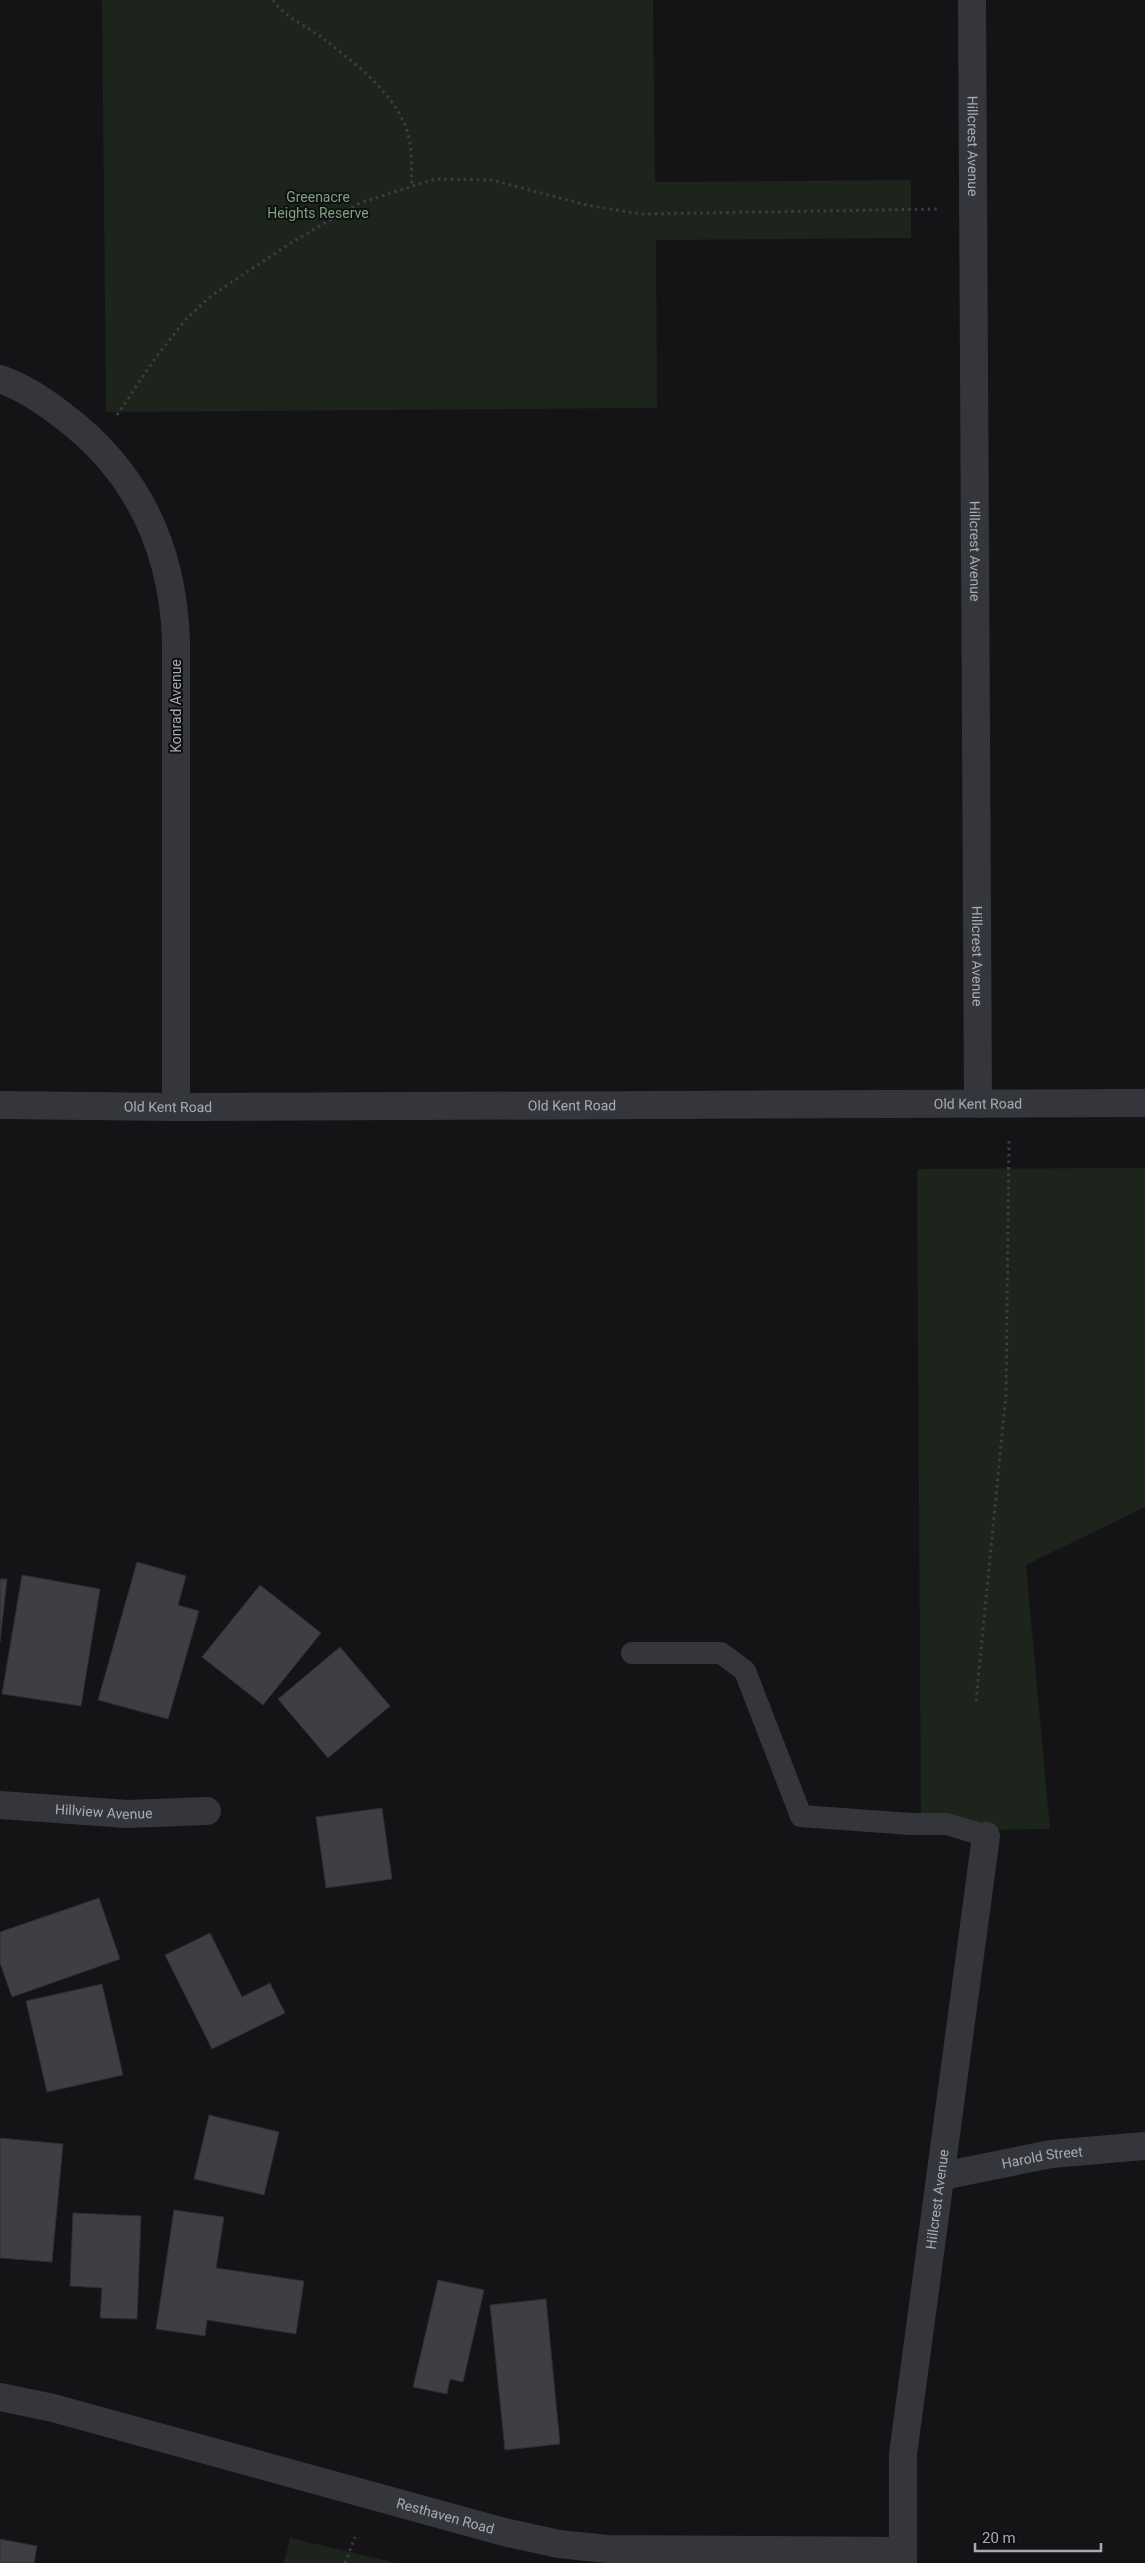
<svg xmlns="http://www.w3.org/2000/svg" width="1145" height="2563" font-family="Roboto,sans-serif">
	<rect width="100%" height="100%" fill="#141416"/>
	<path fill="#1c241c" d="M 102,0 L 653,0 L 655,182 L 911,180 L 911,238 L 656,240 L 657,408 L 106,412 Z
		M 1145,1168 L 1145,1507 L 1026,1565 L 1050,1829 L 921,1831 L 917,1169 Z
		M 290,2538 L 397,2563 L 284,2563 Z"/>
	<path fill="#3e3f43" stroke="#2e2e32" d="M 137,1562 L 186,1576 L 178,1605 L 199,1611 L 168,1719 L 98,1700 Z
		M 22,1575 L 100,1589 L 81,1706 L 2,1694 Z
		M 0,1579 L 7,1579 L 0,1642 Z
		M 260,1585 L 321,1633 L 263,1705 L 202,1657 Z
		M 340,1647 L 390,1706 L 328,1758 L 278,1699 Z
		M 382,1808 L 392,1879 L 326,1888 L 316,1817 Z
		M 99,1898 L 120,1959 L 12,1997 L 0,1963 L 0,1932 Z
		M 210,1933 L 242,1997 L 270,1983 L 285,2013 L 212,2049 L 165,1955 Z
		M 102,1984 L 123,2075 L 47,2092 L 26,2001 Z
		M 209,2115 L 279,2132 L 264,2195 L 194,2179 Z
		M 0,2138 L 63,2144 L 52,2262 L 0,2258 Z
		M 174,2210 L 224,2217 L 216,2268 L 304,2281 L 296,2334 L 207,2320 L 205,2336 L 156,2329 Z
		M 73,2213 L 141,2216 L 137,2319 L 100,2318 L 102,2288 L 70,2286 Z
		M 438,2280 L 484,2290 L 463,2382 L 450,2379 L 447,2394 L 413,2387 Z
		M 546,2299 L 560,2444 L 505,2450 L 490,2305 Z
		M 0,2539 L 37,2546 L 34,2563 L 0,2563 Z"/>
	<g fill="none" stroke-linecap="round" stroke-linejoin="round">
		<path stroke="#3b3d42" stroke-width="3" stroke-dasharray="2.5 4" stroke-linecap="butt" d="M 273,0 C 284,17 305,25 321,37 C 356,64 402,97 410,143 C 412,157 411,172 412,185
			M 117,415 L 156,357 L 187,318 L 211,296 L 292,242 L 360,203 L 435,179 L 492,180 L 586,205 L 642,214 L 938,209
			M 976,1701 L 1006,1394 L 1009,1141
			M 345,2563 L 355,2537"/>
		<path stroke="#35363b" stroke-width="22" d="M 632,1653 L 721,1653 L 745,1671 L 801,1816 L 911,1824 L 947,1824 L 986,1836"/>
		<g stroke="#35363b" stroke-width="28">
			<path id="s1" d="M 972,0 L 978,1104"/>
			<path d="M 0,379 C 23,387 43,400 62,415 C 137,471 173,548 176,641 L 176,1107"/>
			<path id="s2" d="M 0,1105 L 176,1107 L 1145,1103"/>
			<path id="s3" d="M 0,1805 L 127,1814 L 207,1811"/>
			<path id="s4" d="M 942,2176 L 1051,2154 L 1145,2146"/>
			<path id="s5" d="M 0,2397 L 53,2408 L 504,2532 L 559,2544 L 607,2549 L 903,2551"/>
			<path id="s6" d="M 903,2563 L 903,2454 L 986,1836"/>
		</g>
	</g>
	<g text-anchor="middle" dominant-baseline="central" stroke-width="4" stroke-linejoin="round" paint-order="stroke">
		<g font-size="14" fill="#a5acb7" stroke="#0f0f11">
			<text stroke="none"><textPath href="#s1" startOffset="146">Hillcrest Avenue</textPath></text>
			<text stroke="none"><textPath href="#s1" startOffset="551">Hillcrest Avenue</textPath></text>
			<text transform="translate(176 706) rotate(-90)">Konrad Avenue</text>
			<text stroke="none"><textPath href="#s1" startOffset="956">Hillcrest Avenue</textPath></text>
			<text stroke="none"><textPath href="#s2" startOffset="978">Old Kent Road</textPath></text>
			<text stroke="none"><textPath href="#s2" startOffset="572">Old Kent Road</textPath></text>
			<text stroke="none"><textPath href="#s2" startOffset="168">Old Kent Road</textPath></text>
			<text stroke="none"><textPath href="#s3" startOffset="104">Hillview Avenue</textPath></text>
			<text stroke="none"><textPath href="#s4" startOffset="102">Harold Street</textPath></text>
			<text stroke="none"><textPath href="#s6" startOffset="366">Hillcrest Avenue</textPath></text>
			<text stroke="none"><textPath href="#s5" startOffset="461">Resthaven Road</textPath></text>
		</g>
		<g font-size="14" fill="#7da37b" stroke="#0f0f11">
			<text x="318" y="197">Greenacre<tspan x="318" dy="16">Heights Reserve</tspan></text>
		</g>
	</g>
	<path d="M975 2543v8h126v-8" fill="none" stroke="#a5acb7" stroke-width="2.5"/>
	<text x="982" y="2543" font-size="15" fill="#a5acb7" stroke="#0f0f11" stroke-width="4" paint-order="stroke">20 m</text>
</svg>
